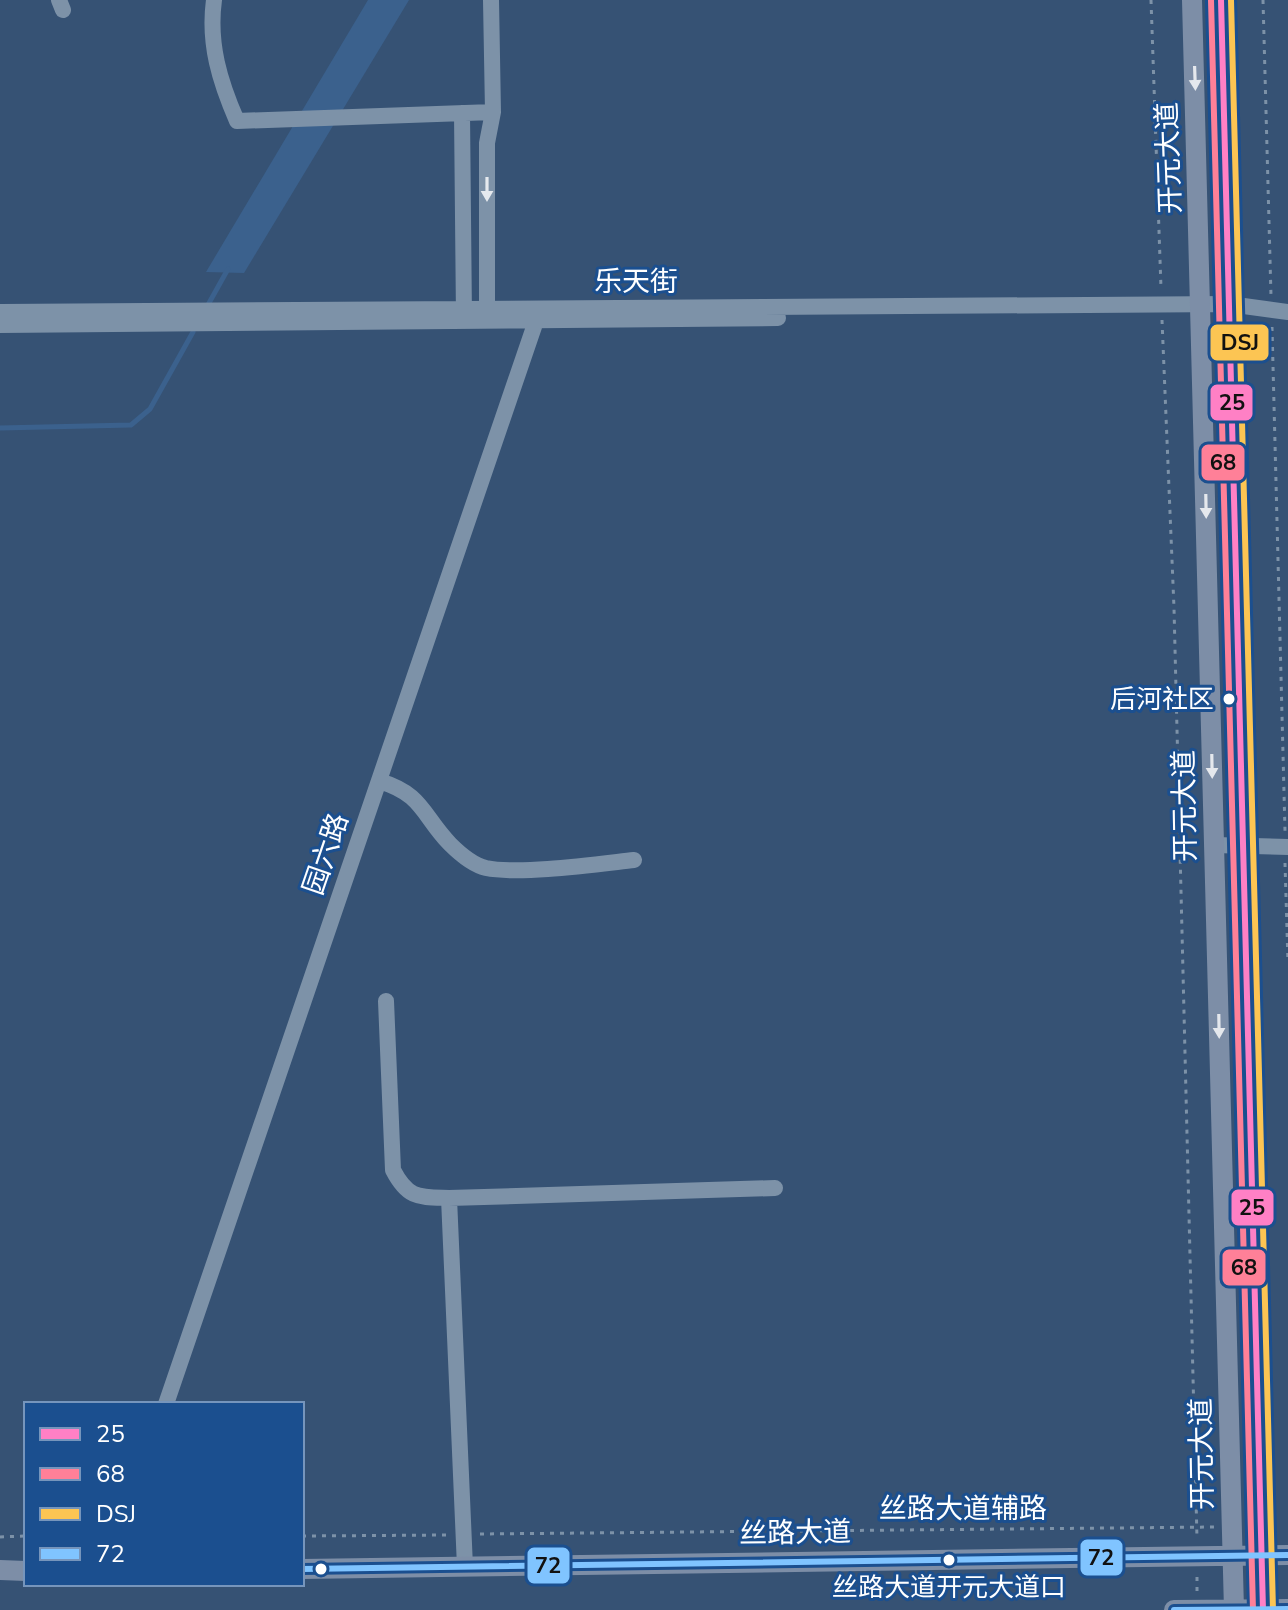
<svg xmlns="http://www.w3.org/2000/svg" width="1288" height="1610" font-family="'Nunito Sans','Noto Sans SC',sans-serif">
	<rect width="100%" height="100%" fill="#365274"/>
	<path fill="#3b618d" d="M 368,0 L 409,0 L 244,273 L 206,272 Z"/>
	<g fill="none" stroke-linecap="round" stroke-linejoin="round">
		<path stroke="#3b618d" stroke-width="5" d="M 209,303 L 228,269
			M 0,428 L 131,425 L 150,409 L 193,332"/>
		<path stroke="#7d92a8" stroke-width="3" stroke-dasharray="4 6" stroke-linecap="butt" d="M 1151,0 L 1161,288
			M 1263,0 L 1271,296
			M 1162,320 L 1174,608 L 1197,1539
			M 1272,327 L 1285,831
			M 1285,863 L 1288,963
			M 480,1534 L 1216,1527
			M 302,1536 L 448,1535
			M 0,1537 L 26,1536
			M 1197,1591 L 1197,1575"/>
		<path stroke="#7d92a8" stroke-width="16" d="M 59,0 L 63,10
			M 214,0 C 208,44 220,82 237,121 L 493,112 L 491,0
			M 462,113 L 464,319
			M 0,312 L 1229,304 L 1288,312
			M 487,318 L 487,143 L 493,112
			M 0,325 L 778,318
			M 379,781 C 423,794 422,815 450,844 C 460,854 473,865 486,868 C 520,875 598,864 634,860
			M 1214,845 L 1288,847
			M 386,1001 L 393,1170 C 408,1199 419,1197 449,1198
			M 166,1404 L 536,321
			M 465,1567 L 449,1198 L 775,1188"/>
		<path stroke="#7d8ea7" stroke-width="20" d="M 1192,0 L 1234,1610
			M 1221,0 L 1263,1610
			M 302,1569 L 1288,1555
			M 0,1570 L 26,1571
			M 1174,1610 L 1288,1609"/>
		<g stroke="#1b4f8f" stroke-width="12">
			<path id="bus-1" d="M 1221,0 L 1263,1610"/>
		</g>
		<g stroke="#1b4f8f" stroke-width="12">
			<path id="bus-2" d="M 1211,0 L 1253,1610"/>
		</g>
		<g stroke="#1b4f8f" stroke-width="12">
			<path id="bus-3" d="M 1231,0 L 1273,1610"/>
		</g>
		<g stroke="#1b4f8f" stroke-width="12">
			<path id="bus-4" d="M 302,1569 L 1288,1555
				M 1174,1610 L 1288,1609"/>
		</g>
		<use href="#bus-1" stroke="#ff80c5" stroke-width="6"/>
		<use href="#bus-2" stroke="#ff8098" stroke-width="6"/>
		<use href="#bus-3" stroke="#fcc553" stroke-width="6"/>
		<use href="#bus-4" stroke="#80c4ff" stroke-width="6"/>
	</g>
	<defs><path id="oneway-solid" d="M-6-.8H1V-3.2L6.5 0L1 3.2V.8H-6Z" transform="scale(2)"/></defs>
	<g fill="#e5e8ed">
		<use href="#oneway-solid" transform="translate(1195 78) rotate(88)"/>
		<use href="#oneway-solid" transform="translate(1206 506) rotate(89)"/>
		<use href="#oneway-solid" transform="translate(1212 766) rotate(89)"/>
		<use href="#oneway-solid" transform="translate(1219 1026) rotate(89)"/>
	</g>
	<use fill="#e5e9ee" href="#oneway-solid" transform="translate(487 189) rotate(90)"/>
	<g fill="#fff" stroke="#1b4f8f" stroke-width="3">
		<circle cx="1229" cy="699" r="7"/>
		<circle cx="949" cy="1560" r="7"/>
		<circle cx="321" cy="1569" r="7"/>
	</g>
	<g text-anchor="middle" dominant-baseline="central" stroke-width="6" stroke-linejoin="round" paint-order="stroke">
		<g font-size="26" fill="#fff" stroke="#1b4f8f" text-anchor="end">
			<text x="1214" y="699">后河社区</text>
			<text x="949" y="1587" text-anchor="middle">丝路大道开元大道口</text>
		</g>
		<g font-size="28" fill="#fff" stroke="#1b4f8f">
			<text transform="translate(1169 158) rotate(-92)">开元大道</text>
			<text x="636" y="282">乐天街</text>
			<text transform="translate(1185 806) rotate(-91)">开元大道</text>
			<text transform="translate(326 854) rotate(-71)">园六路</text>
			<text transform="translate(1202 1454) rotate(-91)">开元大道</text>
			<text x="963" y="1509">丝路大道辅路</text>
			<text transform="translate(795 1533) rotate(-1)">丝路大道</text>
		</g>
	</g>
	<g stroke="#1b4f8f" stroke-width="3">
		<rect x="1209" y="323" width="61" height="39" rx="8" fill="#fcc553"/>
		<rect x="1209" y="383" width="45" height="39" rx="8" fill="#ff80c5"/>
		<rect x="1200" y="443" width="46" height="39" rx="8" fill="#ff8098"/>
		<rect x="1230" y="1188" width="45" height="39" rx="8" fill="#ff80c5"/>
		<rect x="1221" y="1248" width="46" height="39" rx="8" fill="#ff8098"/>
		<rect x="1079" y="1538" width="45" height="39" rx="8" fill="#80c4ff"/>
		<rect x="526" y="1546" width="45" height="39" rx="8" fill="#80c4ff"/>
	</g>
	<g font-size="22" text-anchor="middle" font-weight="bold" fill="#111">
		<text x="1240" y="350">DSJ</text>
		<text x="1232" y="410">25</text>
		<text x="1223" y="470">68</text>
		<text x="1252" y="1215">25</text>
		<text x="1244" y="1275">68</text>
		<text x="1101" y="1565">72</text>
		<text x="548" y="1573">72</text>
	</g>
	<rect x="24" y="1402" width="280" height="184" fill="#1b4f8f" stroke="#7695bc" stroke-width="2"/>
	<rect x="40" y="1428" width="40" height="12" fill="#ff80c5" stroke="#7695bc" stroke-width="2"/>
	<text x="96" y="1442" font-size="24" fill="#ffffff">25</text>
	<rect x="40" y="1468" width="40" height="12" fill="#ff8098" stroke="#7695bc" stroke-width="2"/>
	<text x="96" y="1482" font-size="24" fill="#ffffff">68</text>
	<rect x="40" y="1508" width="40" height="12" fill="#fcc553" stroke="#7695bc" stroke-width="2"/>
	<text x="96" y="1522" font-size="24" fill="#ffffff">DSJ</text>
	<rect x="40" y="1548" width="40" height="12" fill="#80c4ff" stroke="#7695bc" stroke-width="2"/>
	<text x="96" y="1562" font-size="24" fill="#ffffff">72</text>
</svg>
